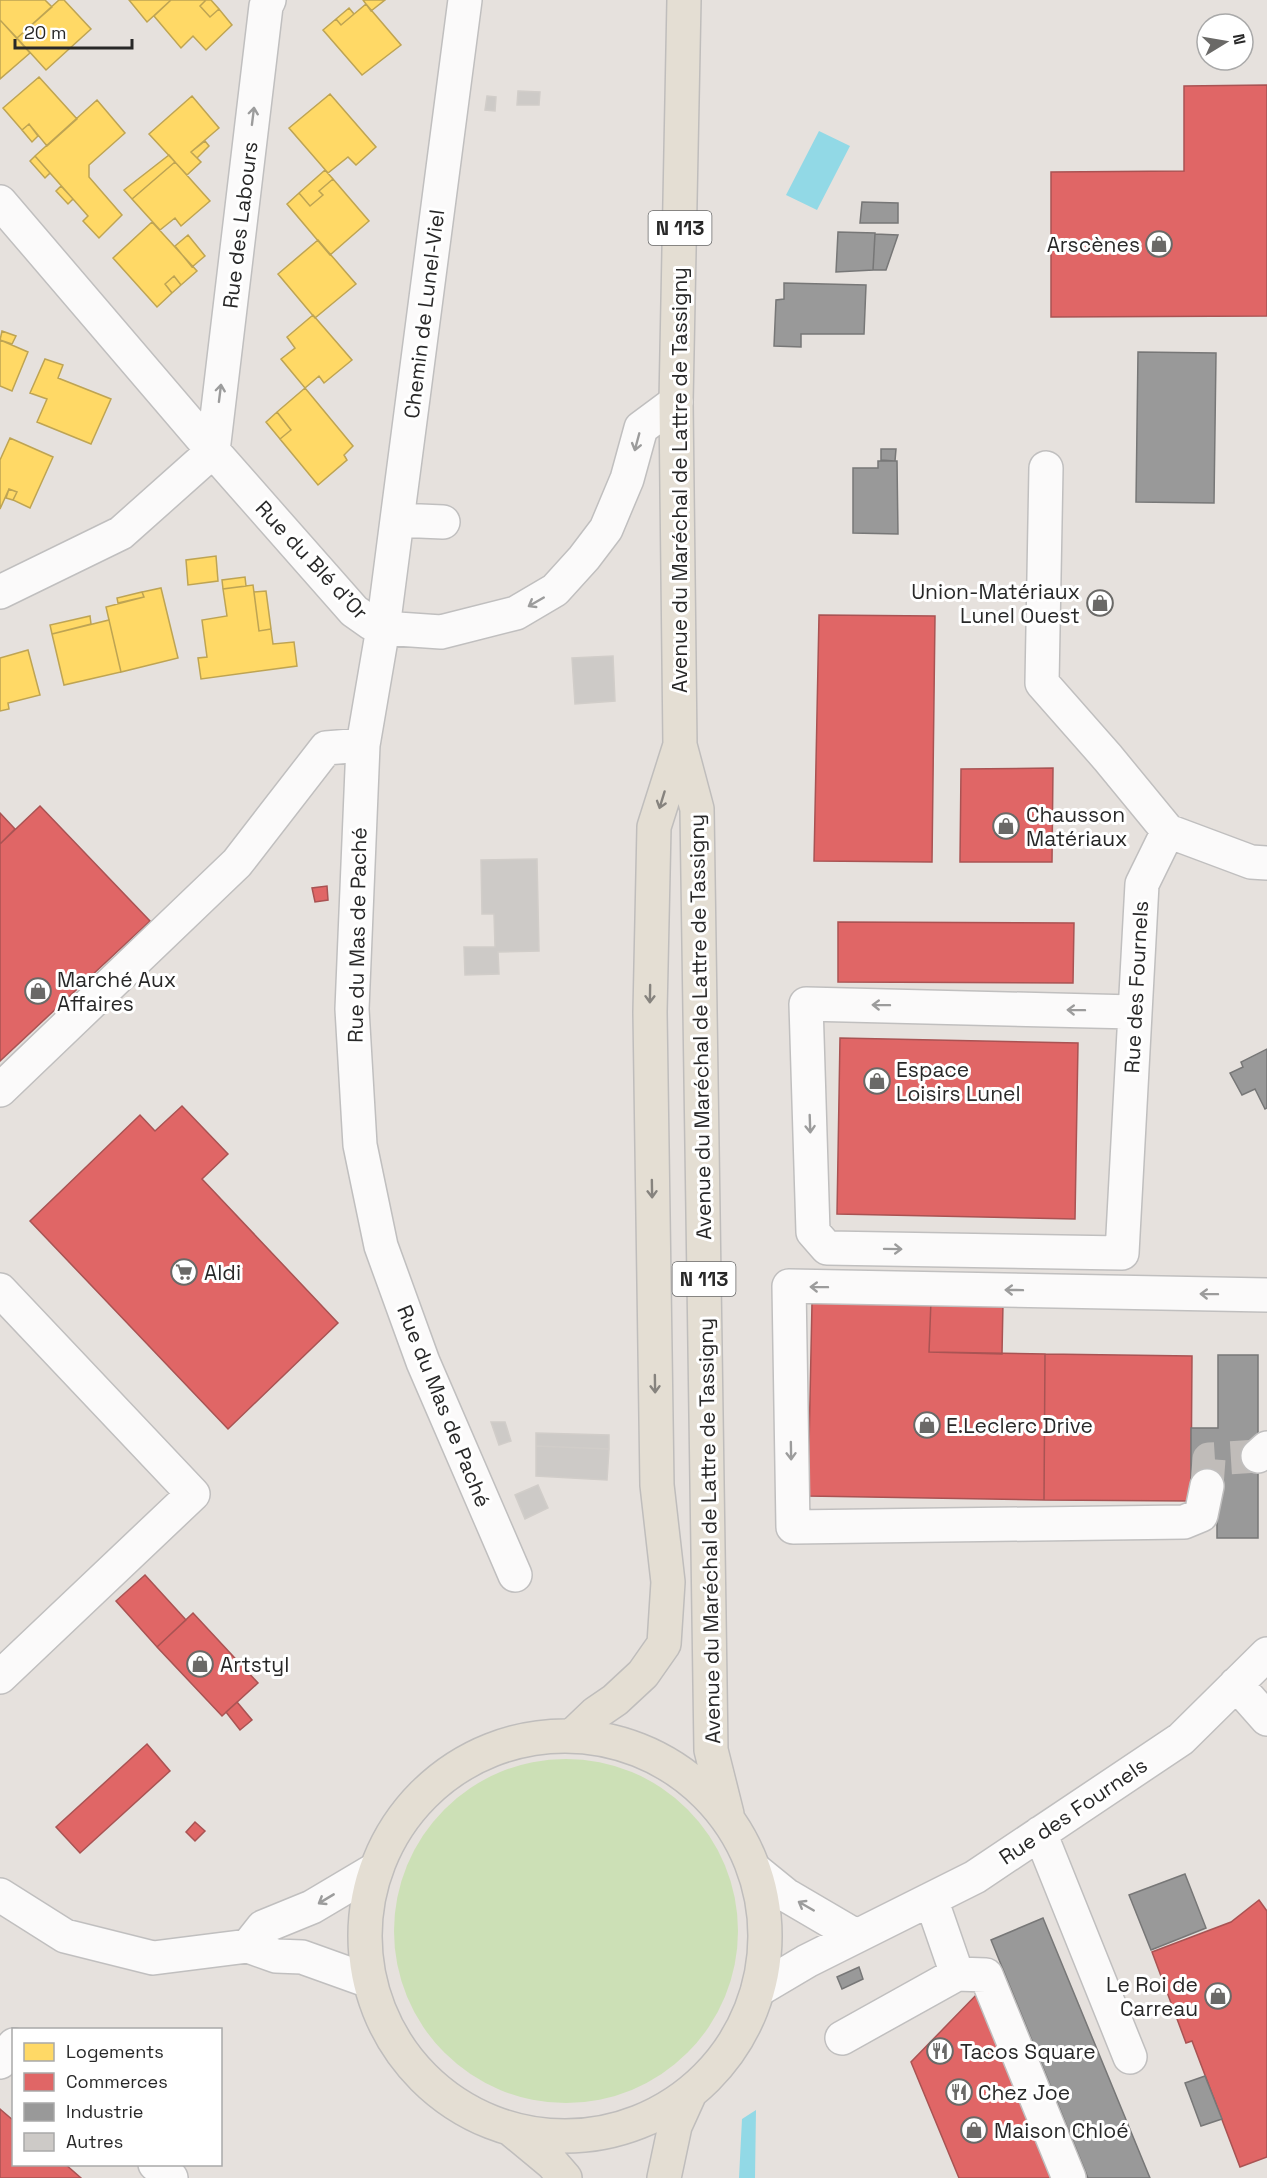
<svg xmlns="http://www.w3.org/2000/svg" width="1267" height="2178" font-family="'Space Grotesk',sans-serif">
	<rect width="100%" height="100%" fill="#e6e1dd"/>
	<path fill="#cce0b6" d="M394 1931a172 172 0 1 1 344 0a172 172 0 1 1-344 0Z"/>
	<path fill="#92d9e6" d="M 819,131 L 850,146 L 817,210 L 786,195 Z
		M 756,2110 L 755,2178 L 739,2178 L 742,2119 Z"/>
	<path fill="#ffd966" stroke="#bea453" stroke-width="1.5" d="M 0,0 L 45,0 L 52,7 L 17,38 L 0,20 Z
		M 59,0 L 64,0 L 91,29 L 46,70 L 17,38 Z
		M 129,0 L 171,0 L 147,22 Z
		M 171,0 L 206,0 L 200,6 L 210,17 L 219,9 L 232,25 L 206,50 L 193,36 L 181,48 L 154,16 Z
		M 206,0 L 211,0 L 219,9 L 210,17 L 200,6 Z
		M 363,0 L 385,0 L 371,11 Z
		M 366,4 L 401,45 L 362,75 L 323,30 L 336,19 L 341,25 Z
		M 349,8 L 354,14 L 341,25 L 336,19 Z
		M 0,20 L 30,53 L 0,79 Z
		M 39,77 L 77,119 L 47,146 L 29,124 L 22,130 L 3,108 Z
		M 330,94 L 376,147 L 356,165 L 348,157 L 328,173 L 289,128 Z
		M 192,96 L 219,128 L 191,152 L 201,162 L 187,175 L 149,134 Z
		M 97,100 L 125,133 L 89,165 L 89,177 L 122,215 L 99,238 L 83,221 L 88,216 L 35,156 Z
		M 29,124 L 38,136 L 32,142 L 22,130 Z
		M 205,141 L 209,146 L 197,158 L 191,152 Z
		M 169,155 L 175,162 L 132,199 L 124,190 Z
		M 35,156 L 50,173 L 45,178 L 30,161 Z
		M 175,162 L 210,201 L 181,226 L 175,218 L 160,230 L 132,199 Z
		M 325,170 L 333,179 L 319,191 L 323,195 L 310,206 L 299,193 Z
		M 333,179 L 369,221 L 330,255 L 287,204 L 299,193 L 310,206 L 323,195 L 319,191 Z
		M 61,186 L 73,199 L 68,204 L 56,191 Z
		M 152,222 L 197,271 L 181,285 L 174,276 L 165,284 L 172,293 L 157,307 L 113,258 Z
		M 188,235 L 205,256 L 192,267 L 175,246 Z
		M 318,240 L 356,284 L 315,318 L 278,274 Z
		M 174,276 L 181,285 L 172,293 L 165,284 Z
		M 313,315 L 352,360 L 324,383 L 319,376 L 305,388 L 281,359 L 295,348 L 287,337 Z
		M 2,331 L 16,336 L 12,344 L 0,340 Z
		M 0,340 L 28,352 L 12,391 L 0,386 Z
		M 45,359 L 63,365 L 58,378 L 111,399 L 91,444 L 37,422 L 47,399 L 30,393 Z
		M 305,388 L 353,446 L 344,455 L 347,460 L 318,485 L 280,439 L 291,430 L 277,412 Z
		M 277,412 L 291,430 L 280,439 L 266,422 Z
		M 10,438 L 53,457 L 30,508 L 13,500 L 17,492 L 9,489 L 0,509 L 0,460 Z
		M 9,489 L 17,492 L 13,500 L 6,498 Z
		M 216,556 L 218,581 L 188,585 L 186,560 Z
		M 245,577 L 246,586 L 223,589 L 222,580 Z
		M 253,585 L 259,631 L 271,629 L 273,644 L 294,642 L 297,666 L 201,679 L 198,658 L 207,657 L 202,620 L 227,616 L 223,589 Z
		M 161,588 L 178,658 L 121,672 L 106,607 L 144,597 L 142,592 Z
		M 266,591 L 271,629 L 259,631 L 254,592 Z
		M 142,592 L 144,597 L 118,603 L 117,598 Z
		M 90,616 L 91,624 L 52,634 L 50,625 Z
		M 109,620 L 121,672 L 64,685 L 52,634 Z
		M 28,650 L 40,695 L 8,703 L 9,709 L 0,711 L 0,658 Z"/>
	<path fill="#e06666" stroke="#a95353" stroke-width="1.5" d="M 1267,85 L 1267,316 L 1051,317 L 1051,172 L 1184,171 L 1184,86 Z
		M 819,615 L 935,616 L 932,862 L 814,861 Z
		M 1053,768 L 1052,862 L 960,862 L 961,769 Z
		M 40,806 L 150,921 L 0,1061 L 0,844 Z
		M 0,813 L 15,829 L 0,844 Z
		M 327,886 L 328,900 L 315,902 L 312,888 Z
		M 838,922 L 1074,923 L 1073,983 L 838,982 Z
		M 840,1038 L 1078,1043 L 1075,1219 L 837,1214 Z
		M 182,1106 L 228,1154 L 202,1179 L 338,1323 L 228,1429 L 30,1221 L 140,1115 L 155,1131 Z
		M 931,1300 L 929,1352 L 1045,1354 L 1044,1500 L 808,1496 L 812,1303 Z
		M 931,1300 L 1003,1303 L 1002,1354 L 929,1352 Z
		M 1045,1354 L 1192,1356 L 1191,1501 L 1044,1500 Z
		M 145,1575 L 186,1620 L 157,1647 L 116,1601 Z
		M 193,1613 L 258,1683 L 222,1716 L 157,1647 Z
		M 237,1702 L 252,1720 L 240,1730 L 226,1712 Z
		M 147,1744 L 170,1771 L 80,1853 L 56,1827 Z
		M 195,1822 L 205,1831 L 195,1841 L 186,1832 Z
		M 1259,1900 L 1267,1911 L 1267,2157 L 1240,2167 L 1192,2041 L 1186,2043 L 1152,1952 L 1231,1922 Z
		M 979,1992 L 1055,2178 L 959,2178 L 911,2062 Z
		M 0,2109 L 14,2121 L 14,2164 L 65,2164 L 81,2178 L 0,2178 Z"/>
	<path fill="#999" stroke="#777" stroke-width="1.5" d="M 862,202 L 898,203 L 898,223 L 860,223 Z
		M 838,232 L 875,233 L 873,270 L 836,272 Z
		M 875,234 L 898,235 L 886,270 L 873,270 Z
		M 784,283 L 866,285 L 864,334 L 801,334 L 801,347 L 774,346 L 776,300 L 784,299 Z
		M 1138,352 L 1216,353 L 1214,503 L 1136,502 Z
		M 881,449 L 896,449 L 895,461 L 881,460 Z
		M 878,461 L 897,461 L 898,534 L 853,533 L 853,468 L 878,468 Z
		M 1267,1049 L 1267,1108 L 1265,1109 L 1255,1089 L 1242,1095 L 1230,1073 L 1243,1067 L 1241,1062 Z
		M 1218,1355 L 1258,1355 L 1258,1538 L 1217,1538 L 1217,1486 L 1191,1485 L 1191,1428 L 1218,1428 Z
		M 1185,1874 L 1206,1928 L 1151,1950 L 1129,1895 Z
		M 1043,1918 L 1150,2178 L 1088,2178 L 991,1940 Z
		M 859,1967 L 863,1979 L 842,1989 L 837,1977 Z
		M 1205,2076 L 1222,2119 L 1201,2126 L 1185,2083 Z"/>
	<path fill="#cdcac7" stroke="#d1cdc9" stroke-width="1.5" d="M 518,91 L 540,92 L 539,105 L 517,105 Z
		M 487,96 L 496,97 L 495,111 L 485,110 Z
		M 613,656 L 615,701 L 575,704 L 572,658 Z
		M 537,859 L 539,951 L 498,952 L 499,974 L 465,975 L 464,947 L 495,947 L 494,914 L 482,914 L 481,860 Z
		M 491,1422 L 505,1422 L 511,1441 L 499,1445 Z
		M 536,1433 L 609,1435 L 609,1449 L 536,1446 Z
		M 536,1446 L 609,1449 L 607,1480 L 536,1476 Z
		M 538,1485 L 548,1508 L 525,1519 L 515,1495 Z"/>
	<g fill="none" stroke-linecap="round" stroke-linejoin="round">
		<path stroke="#c0bcb9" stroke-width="33" stroke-dasharray="33 16" stroke-linecap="butt" d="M 1207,1486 L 1209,1459 L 1258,1456"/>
		<g stroke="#c0bfbf" stroke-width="36">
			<path id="minor" d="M 465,0 L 397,520 L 383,628 L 363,745 L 352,1009 L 360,1145 L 381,1246 L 423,1362 L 515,1575
				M 0,202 L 213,451 L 354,611 L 371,623 L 383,628 L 441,632 L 516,613 L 555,590 L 584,558 L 606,529 L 627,479 L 641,428 L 676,402
				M 1046,468 L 1042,683 L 1108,758 L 1168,831
				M 397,520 L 443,522
				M 0,592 L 121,533 L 213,451 L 266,6 L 269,0
				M 1134,1012 L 806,1004 L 813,1232 L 827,1248 L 1122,1253 L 1142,884 L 1168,831 L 1251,862 L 1267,863
				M 0,1090 L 237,863 L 326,748 L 363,745
				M 0,1290 L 193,1494 L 0,1677
				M 1258,1456 L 1267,1448
				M 1207,1486 L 1201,1515 L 1184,1522 L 793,1527 L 789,1286 L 1267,1295
				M 1236,1684 L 1267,1719
				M 1040,1833 L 1130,2057
				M 754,1869 L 786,1895 L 856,1936
				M 0,1895 L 65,1936 L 153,1958 L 248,1946 L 276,1956 L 302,1957 L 369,1981
				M 248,1946 L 263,1927 L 312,1907 L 376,1869
				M 957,1974 L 986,1975 L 1069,2178
				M 758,1990 L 807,1961 L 975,1877 L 1181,1739 L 1267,1654
				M 842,2038 L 957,1974 L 931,1899
				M 0,2062 L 14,2045
				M 155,2164 L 171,2178"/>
		</g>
		<g stroke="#bfbdbc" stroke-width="36">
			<path id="major" d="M 684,0 L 676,402 L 680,745 L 697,809 L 711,1750 L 727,1814
				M 573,1735 L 596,1713 L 615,1700 L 643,1674 L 664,1644 L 668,1582 L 657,1485 L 650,1012 L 654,827 L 680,745
				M365 1936a200 200 0 1 1 400 0a200 200 0 1 1-400 0Z
				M 512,2130 L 552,2163 L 565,2178
				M 664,2178 L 675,2126 L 690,2093"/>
		</g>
		<use href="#minor" stroke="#fbfafa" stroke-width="33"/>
		<use href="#major" stroke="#e4ded3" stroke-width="33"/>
	</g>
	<defs><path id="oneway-shaft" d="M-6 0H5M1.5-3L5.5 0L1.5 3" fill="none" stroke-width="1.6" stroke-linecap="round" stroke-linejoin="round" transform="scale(1.5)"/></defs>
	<g stroke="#9c9c9c">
		<use href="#oneway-shaft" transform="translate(253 116) rotate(-83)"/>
		<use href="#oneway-shaft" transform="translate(220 393) rotate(-83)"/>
		<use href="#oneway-shaft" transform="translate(637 442) rotate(105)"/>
		<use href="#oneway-shaft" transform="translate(536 602) rotate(150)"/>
		<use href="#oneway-shaft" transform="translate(881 1005) rotate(-179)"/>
		<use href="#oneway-shaft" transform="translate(1076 1010) rotate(-179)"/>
		<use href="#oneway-shaft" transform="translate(810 1124) rotate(88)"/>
		<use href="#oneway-shaft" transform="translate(893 1249) rotate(1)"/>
		<use href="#oneway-shaft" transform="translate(819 1287) rotate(-179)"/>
		<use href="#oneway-shaft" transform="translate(1014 1290) rotate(-179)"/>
		<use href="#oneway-shaft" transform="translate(1209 1294) rotate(-179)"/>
		<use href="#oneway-shaft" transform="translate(791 1451) rotate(89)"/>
		<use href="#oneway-shaft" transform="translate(326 1899) rotate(149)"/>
		<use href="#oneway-shaft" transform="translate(806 1906) rotate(-150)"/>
	</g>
	<g stroke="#86837e">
		<use href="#oneway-shaft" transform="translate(662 800) rotate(107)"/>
		<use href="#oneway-shaft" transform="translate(650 994) rotate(91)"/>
		<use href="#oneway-shaft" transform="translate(652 1189) rotate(89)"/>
		<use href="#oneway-shaft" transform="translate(655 1384) rotate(89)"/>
	</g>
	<defs>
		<g id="shop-ring" transform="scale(1.35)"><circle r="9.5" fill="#fff" stroke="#6a6967" stroke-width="1.5"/><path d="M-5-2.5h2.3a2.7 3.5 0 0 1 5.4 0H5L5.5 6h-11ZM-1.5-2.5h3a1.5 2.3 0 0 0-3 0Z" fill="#6a6967"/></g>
		<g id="supermarket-ring" transform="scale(1.35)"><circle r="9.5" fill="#fff" stroke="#6a6967" stroke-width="1.5"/><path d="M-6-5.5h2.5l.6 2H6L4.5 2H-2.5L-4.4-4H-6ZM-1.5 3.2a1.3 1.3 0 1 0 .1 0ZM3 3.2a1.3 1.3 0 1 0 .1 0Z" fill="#6a6967"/></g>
		<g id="restaurant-ring" transform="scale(1.35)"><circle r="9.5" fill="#fff" stroke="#6a6967" stroke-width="1.5"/><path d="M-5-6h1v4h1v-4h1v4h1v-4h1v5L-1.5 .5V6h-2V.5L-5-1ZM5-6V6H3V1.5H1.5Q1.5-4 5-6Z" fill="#6a6967"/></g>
	</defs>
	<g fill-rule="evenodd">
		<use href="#shop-ring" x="1159" y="244"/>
		<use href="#shop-ring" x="1100" y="603"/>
		<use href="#shop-ring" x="1006" y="826"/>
		<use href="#shop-ring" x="38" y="991"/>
		<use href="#shop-ring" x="877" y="1081"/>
		<use href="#supermarket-ring" x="184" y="1272"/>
		<use href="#shop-ring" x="927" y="1425"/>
		<use href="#shop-ring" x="200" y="1664"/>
		<use href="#shop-ring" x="1218" y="1996"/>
		<use href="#restaurant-ring" x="940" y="2051"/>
		<use href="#restaurant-ring" x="959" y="2092"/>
		<use href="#shop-ring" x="974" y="2130"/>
	</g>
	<g text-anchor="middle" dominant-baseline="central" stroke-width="6" stroke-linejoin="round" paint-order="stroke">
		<g fill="#fff" stroke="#686868" stroke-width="1.5">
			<rect x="648.5" y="211" width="63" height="34" rx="4.5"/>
			<rect x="672.5" y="1262" width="63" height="34" rx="4.5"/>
		</g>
		<g font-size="20" font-weight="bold" fill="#282828">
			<text x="680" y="228">N 113</text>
			<text x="704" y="1279">N 113</text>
		</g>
		<g font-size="21" fill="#282828" stroke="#fff">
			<text transform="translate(240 225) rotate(-83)">Rue des Labours</text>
			<text transform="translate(424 314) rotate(-83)">Chemin de Lunel-Viel</text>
			<text transform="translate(679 480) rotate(-90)">Avenue du Maréchal de Lattre de Tassigny</text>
			<text transform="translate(312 560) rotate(47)">Rue du Blé d'Or</text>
			<text transform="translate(357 935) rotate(-89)">Rue du Mas de Paché</text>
			<text transform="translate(1136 987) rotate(-87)">Rue des Fournels</text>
			<text transform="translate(700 1027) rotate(-91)">Avenue du Maréchal de Lattre de Tassigny</text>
			<text transform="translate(444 1406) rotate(68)">Rue du Mas de Paché</text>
			<text transform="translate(709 1531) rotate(-91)">Avenue du Maréchal de Lattre de Tassigny</text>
			<text transform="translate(1073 1811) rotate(-34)">Rue des Fournels</text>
		</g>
		<g font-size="21" fill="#282828" stroke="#fff" text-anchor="start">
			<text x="1140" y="244" text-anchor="end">Arscènes</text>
			<text x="1080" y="591" text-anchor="end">Union-Matériaux<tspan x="1080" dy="24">Lunel Ouest</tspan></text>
			<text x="1026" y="814">Chausson<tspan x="1026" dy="24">Matériaux</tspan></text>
			<text x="57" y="979">Marché Aux<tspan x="57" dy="24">Affaires</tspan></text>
			<text x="896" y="1069">Espace<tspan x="896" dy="24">Loisirs Lunel</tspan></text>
			<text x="204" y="1272">Aldi</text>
			<text x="946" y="1425">E.Leclerc Drive</text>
			<text x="220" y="1664">Artstyl</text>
			<text x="1198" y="1984" text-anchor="end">Le Roi de<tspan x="1198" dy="24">Carreau</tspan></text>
			<text x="960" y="2051">Tacos Square</text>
			<text x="978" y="2092">Chez Joe</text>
			<text x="994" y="2130">Maison Chloé</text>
		</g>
	</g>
	<rect x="12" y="2028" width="210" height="138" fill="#ffffff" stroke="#a9a9a9" stroke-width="1.5"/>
	<rect x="24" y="2043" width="30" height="18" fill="#ffd966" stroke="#a9a9a9" stroke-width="1.5"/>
	<text x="66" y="2058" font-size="18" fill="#282828">Logements</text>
	<rect x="24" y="2073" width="30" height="18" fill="#e06666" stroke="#a9a9a9" stroke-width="1.5"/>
	<text x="66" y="2088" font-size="18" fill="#282828">Commerces</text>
	<rect x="24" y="2103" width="30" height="18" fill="#999999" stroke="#a9a9a9" stroke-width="1.5"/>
	<text x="66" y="2118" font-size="18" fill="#282828">Industrie</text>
	<rect x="24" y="2133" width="30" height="18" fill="#cdcac7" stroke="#a9a9a9" stroke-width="1.5"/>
	<text x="66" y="2148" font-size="18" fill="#282828">Autres</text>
	<g transform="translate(1225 42) rotate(79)"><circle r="28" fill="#ffffff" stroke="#a9a9a9" stroke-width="1.5"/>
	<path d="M0-4.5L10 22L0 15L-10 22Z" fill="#6a6967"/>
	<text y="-9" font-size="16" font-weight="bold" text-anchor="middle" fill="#282828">N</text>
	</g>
	<path d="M15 39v9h117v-9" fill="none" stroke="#282828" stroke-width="3"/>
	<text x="24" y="39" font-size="18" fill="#282828" stroke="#ffffff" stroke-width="4.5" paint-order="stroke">20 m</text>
</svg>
